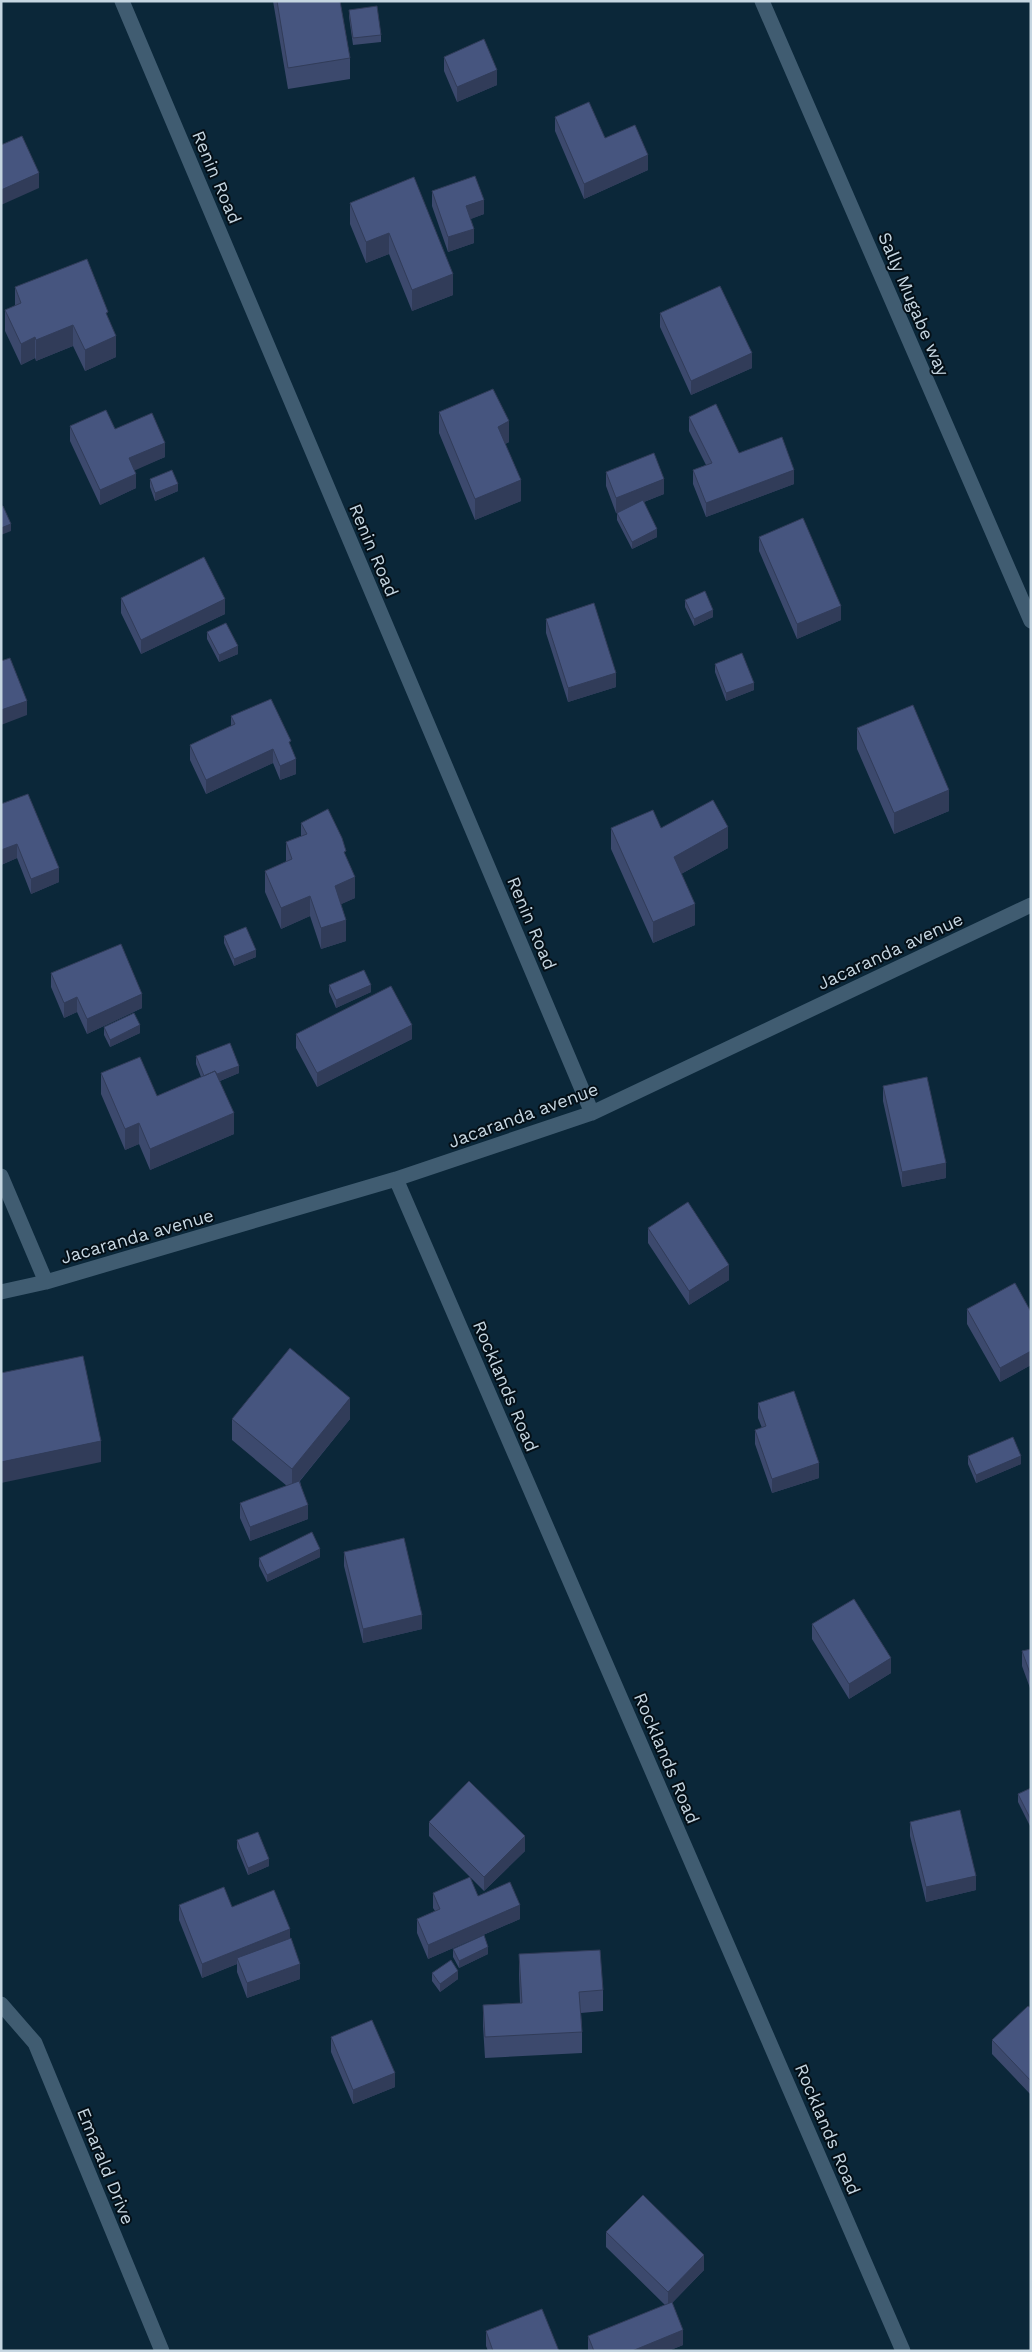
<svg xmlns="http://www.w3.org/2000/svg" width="1032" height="2352" font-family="'Work Sans',sans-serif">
	<rect width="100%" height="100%" fill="#0b2739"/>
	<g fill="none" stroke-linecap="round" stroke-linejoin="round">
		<path stroke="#405c71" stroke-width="15" d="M 122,1 L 592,1113
			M 762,1 L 1031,621
			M 1,1176 L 46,1282
			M 396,1179 L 903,2351
			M 1,1292 L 46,1282 L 396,1179 L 592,1113 L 1031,905
			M 1,2004 L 35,2043 L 162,2351"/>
	</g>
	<path fill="#3c496d" d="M 273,1 L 340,1 L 350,58 L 350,79 L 288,89 Z
		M 349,10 L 381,35 L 381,42 L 353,45 L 349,17 Z
		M 444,57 L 497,85 L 457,102 L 444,71 Z
		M 555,117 L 605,138 L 648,170 L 584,199 L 555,131 Z
		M 414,177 L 453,295 L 412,311 L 389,254 L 366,263 L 350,224 L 350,203 Z
		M 432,191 L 484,214 L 470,219 L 474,243 L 448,252 L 432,206 Z
		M 15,287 L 108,318 L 116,357 L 85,371 L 73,346 L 36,361 L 35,358 L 21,365 L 5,331 L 5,310 L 15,306 Z
		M 660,313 L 752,368 L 691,395 L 660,327 Z
		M 439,412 L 509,442 L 505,444 L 521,501 L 475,520 L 439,433 Z
		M 689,417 L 739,453 L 794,484 L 706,517 L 693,484 L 693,470 L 706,465 L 689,431 Z
		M 70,426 L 115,429 L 165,457 L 134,470 L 136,488 L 100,505 L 70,441 Z
		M 606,472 L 664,494 L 644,502 L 657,537 L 632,549 L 617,520 L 617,513 L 622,510 L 616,513 L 606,486 Z
		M 150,479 L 178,491 L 155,501 L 150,487 Z
		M 759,537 L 841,620 L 797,639 L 759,551 Z
		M 121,598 L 225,614 L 141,654 L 121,613 Z
		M 685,600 L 713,617 L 694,626 L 685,607 Z
		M 546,619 L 616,687 L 568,702 L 546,633 Z
		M 207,632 L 238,654 L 219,662 L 207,639 Z
		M 715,664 L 754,690 L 726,701 L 715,672 Z
		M 231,716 L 291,748 L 296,774 L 280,780 L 273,763 L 206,794 L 190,760 L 190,745 L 231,726 Z
		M 857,728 L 949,811 L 894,834 L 857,749 Z
		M 1,804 L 59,882 L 31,894 L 17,858 L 1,865 Z
		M 301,823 L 346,857 L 355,898 L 341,904 L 346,941 L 321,949 L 310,916 L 281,929 L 265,892 L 265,871 L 286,862 L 286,842 L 301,836 Z
		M 611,828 L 661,828 L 728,848 L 681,874 L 695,925 L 653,943 L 611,849 Z
		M 224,936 L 256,957 L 234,966 L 224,943 Z
		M 51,973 L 142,1008 L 87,1034 L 77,1012 L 64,1018 L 51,987 Z
		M 329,985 L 371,992 L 336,1008 L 329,992 Z
		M 104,1027 L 140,1033 L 110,1047 L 104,1035 Z
		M 296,1034 L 412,1039 L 317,1087 L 296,1048 Z
		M 196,1056 L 239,1073 L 220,1081 L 234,1134 L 150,1170 L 139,1144 L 125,1150 L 101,1094 L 101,1073 L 157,1096 L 201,1077 L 196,1064 Z
		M 883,1086 L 946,1178 L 902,1187 L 883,1101 Z
		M 648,1228 L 729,1280 L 689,1305 L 648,1243 Z
		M 967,1309 L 1031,1312 L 1031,1365 L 1000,1382 L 967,1324 Z
		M 758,1403 L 819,1478 L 772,1493 L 755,1444 L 755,1430 L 762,1428 L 758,1418 Z
		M 232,1419 L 350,1419 L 300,1481 L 308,1519 L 250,1541 L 240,1518 L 240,1503 L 287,1486 L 232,1440 Z
		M 968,1456 L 1021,1464 L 976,1483 L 968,1464 Z
		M 344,1552 L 422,1629 L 363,1643 L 344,1566 Z
		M 320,1557 L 267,1582 L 259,1566 L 259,1558 Z
		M 812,1624 L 891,1673 L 849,1699 L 812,1639 Z
		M 1031,1649 L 1030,1688 L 1022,1666 L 1022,1651 Z
		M 1031,1788 L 1031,1828 L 1018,1802 L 1018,1794 Z
		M 429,1822 L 525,1851 L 484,1891 L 429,1836 Z
		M 910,1822 L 976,1890 L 926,1902 L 910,1836 Z
		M 237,1840 L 269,1866 L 248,1875 L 237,1848 Z
		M 433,1893 L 478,1896 L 520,1919 L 428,1959 L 417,1933 L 417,1919 L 435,1911 L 433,1908 Z
		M 179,1905 L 232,1907 L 290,1939 L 300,1979 L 247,1998 L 237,1972 L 237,1964 L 202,1978 L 179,1920 Z
		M 453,1949 L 488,1954 L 459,1968 L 453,1957 Z
		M 519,1954 L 603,1990 L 603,2011 L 581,2013 L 582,2032 L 582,2053 L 485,2058 L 483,2026 L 483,2005 L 520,2003 L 519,1975 Z
		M 432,1973 L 458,1979 L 440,1992 L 432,1981 Z
		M 1031,2008 L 1031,2095 L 992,2054 L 992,2040 Z
		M 331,2037 L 395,2087 L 353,2104 L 331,2052 Z
		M 606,2232 L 704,2270 L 672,2303 L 683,2345 L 668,2351 L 588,2351 L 588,2336 L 665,2305 L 606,2247 Z
		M 486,2331 L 559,2351 L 488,2351 L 486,2346 Z"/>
	<path fill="#313c59" d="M 497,70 L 497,85 L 457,102 L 457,87 Z
		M 648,155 L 648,170 L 584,199 L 584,184 Z
		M 39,173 L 39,188 L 1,205 L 1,190 Z
		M 484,200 L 484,214 L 466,221 L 466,206 Z
		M 474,229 L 474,243 L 448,252 L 448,237 Z
		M 389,233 L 389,254 L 366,263 L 366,242 Z
		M 453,274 L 453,295 L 412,311 L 412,290 Z
		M 73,325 L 73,346 L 36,361 L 36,340 Z
		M 116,336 L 116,357 L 85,371 L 85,350 Z
		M 35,337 L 35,358 L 21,365 L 21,344 Z
		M 752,353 L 752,368 L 691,395 L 691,381 Z
		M 509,421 L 509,442 L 498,448 L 498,427 Z
		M 165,443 L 165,457 L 129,473 L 129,458 Z
		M 794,470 L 794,484 L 706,517 L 706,503 Z
		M 136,474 L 136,488 L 100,505 L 100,490 Z
		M 664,479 L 664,494 L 616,513 L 616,498 Z
		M 521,480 L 521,501 L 475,520 L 475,499 Z
		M 178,484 L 178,491 L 155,501 L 155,493 Z
		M 11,524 L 11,531 L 1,535 L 1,528 Z
		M 657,529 L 657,537 L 632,549 L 632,542 Z
		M 225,599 L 225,614 L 141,654 L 141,640 Z
		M 841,606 L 841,620 L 797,639 L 797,624 Z
		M 713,610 L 713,617 L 694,626 L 694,619 Z
		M 238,646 L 238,654 L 219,662 L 219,655 Z
		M 616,673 L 616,687 L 568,702 L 568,688 Z
		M 754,683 L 754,690 L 726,701 L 726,693 Z
		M 27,701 L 27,715 L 1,725 L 1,710 Z
		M 273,749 L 273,763 L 206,794 L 206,780 Z
		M 296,759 L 296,774 L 280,780 L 280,766 Z
		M 949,790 L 949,811 L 894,834 L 894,813 Z
		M 728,827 L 728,848 L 674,878 L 674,857 Z
		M 17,844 L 17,858 L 1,865 L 1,850 Z
		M 59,868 L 59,882 L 31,894 L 31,879 Z
		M 355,877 L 355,898 L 335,907 L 335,886 Z
		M 310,896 L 310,916 L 281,929 L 281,908 Z
		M 695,904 L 695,925 L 653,943 L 653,922 Z
		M 346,920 L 346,941 L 321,949 L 321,928 Z
		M 256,950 L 256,957 L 234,966 L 234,959 Z
		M 371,985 L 371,992 L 336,1008 L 336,1000 Z
		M 142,994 L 142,1008 L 87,1034 L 87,1019 Z
		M 77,997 L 77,1012 L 64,1018 L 64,1003 Z
		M 140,1025 L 140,1033 L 110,1047 L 110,1040 Z
		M 412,1025 L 412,1039 L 317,1087 L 317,1073 Z
		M 239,1066 L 239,1073 L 205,1087 L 205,1079 Z
		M 234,1113 L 234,1134 L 150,1170 L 150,1149 Z
		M 139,1123 L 139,1144 L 125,1150 L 125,1129 Z
		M 946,1163 L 946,1178 L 902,1187 L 902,1172 Z
		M 729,1265 L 729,1280 L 689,1305 L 689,1291 Z
		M 1031,1351 L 1031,1365 L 1000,1382 L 1000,1368 Z
		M 350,1398 L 350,1419 L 292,1490 L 292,1469 Z
		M 101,1441 L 101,1462 L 1,1483 L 1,1462 Z
		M 1021,1456 L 1021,1464 L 976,1483 L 976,1475 Z
		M 819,1463 L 819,1478 L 772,1493 L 772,1479 Z
		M 308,1505 L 308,1519 L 250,1541 L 250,1527 Z
		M 320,1549 L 320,1557 L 267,1582 L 267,1575 Z
		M 422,1615 L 422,1629 L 363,1643 L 363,1629 Z
		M 891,1658 L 891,1673 L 849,1699 L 849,1684 Z
		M 1030,1673 L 1031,1673 L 1031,1687 L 1030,1688 Z
		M 525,1836 L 525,1851 L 484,1891 L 484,1877 Z
		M 269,1859 L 269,1866 L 248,1875 L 248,1868 Z
		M 976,1876 L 976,1890 L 926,1902 L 926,1887 Z
		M 520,1905 L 520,1919 L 428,1959 L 428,1945 Z
		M 290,1929 L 290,1943 L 237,1958 L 237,1964 L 202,1978 L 202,1964 Z
		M 488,1947 L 488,1954 L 459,1968 L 459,1961 Z
		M 300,1964 L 300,1979 L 247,1998 L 247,1983 Z
		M 458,1971 L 458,1979 L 440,1992 L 440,1984 Z
		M 395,2073 L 395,2087 L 353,2104 L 353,2090 Z
		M 704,2255 L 704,2270 L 668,2307 L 668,2292 Z
		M 683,2330 L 683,2345 L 668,2351 L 632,2351 Z"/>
	<path fill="#46557f" stroke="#313c59" d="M 277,1 L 340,1 L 350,58 L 288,68 Z
		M 377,6 L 381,35 L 353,38 L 349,10 Z
		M 484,39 L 497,70 L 457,87 L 444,57 Z
		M 589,102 L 605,138 L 635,125 L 648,155 L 584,184 L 555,117 Z
		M 22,136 L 39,173 L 1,190 L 1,145 Z
		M 475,176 L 484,200 L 466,206 L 474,229 L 448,237 L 432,191 Z
		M 414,177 L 453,274 L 412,290 L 389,233 L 366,242 L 350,203 Z
		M 87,259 L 108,312 L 106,313 L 116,336 L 85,350 L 73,325 L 36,340 L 35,337 L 21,344 L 5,310 L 21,303 L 15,287 Z
		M 720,286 L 752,353 L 691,381 L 660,313 Z
		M 493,389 L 509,421 L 498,427 L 521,480 L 475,499 L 439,412 Z
		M 716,404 L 739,453 L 782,437 L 794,470 L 706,503 L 693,470 L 712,463 L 689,417 Z
		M 106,410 L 115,429 L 152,413 L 165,443 L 129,458 L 136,474 L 100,490 L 70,426 Z
		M 654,453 L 664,479 L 616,498 L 606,472 Z
		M 172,470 L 178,484 L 155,493 L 150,479 Z
		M 643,500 L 657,529 L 632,542 L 617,513 Z
		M 1,506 L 3,506 L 11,524 L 1,528 Z
		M 803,518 L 841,606 L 797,624 L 759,537 Z
		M 204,557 L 225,599 L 141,640 L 121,598 Z
		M 705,591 L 713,610 L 694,619 L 685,600 Z
		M 594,603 L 616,673 L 568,688 L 546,619 Z
		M 226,623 L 238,646 L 219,655 L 207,632 Z
		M 742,653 L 754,683 L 726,693 L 715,664 Z
		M 10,658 L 27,701 L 1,710 L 1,661 Z
		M 271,699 L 291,741 L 289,742 L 296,759 L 280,766 L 273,749 L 206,780 L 190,745 L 235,724 L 231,716 Z
		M 913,705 L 949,790 L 894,813 L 857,728 Z
		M 28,794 L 59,868 L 31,879 L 17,844 L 1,850 L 1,804 Z
		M 713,800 L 728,827 L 674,857 L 695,904 L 653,922 L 611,828 L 653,810 L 661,828 Z
		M 328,809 L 342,838 L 346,851 L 344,852 L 355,877 L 335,886 L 346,920 L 321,928 L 310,896 L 281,908 L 265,871 L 292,859 L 286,842 L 307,834 L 301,823 Z
		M 246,927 L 256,950 L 234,959 L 224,936 Z
		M 121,944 L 142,994 L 87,1019 L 77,997 L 64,1003 L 51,973 Z
		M 364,970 L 371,985 L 336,1000 L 329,985 Z
		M 391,986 L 412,1025 L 317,1073 L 296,1034 Z
		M 134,1013 L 140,1025 L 110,1040 L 104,1027 Z
		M 230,1043 L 239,1066 L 217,1074 L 215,1071 L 204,1076 L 196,1056 Z
		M 140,1057 L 157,1096 L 215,1071 L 234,1113 L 150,1149 L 139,1123 L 125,1129 L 101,1073 Z
		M 927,1077 L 946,1163 L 902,1172 L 883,1086 Z
		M 688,1202 L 729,1265 L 689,1291 L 648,1228 Z
		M 1015,1283 L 1031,1312 L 1031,1351 L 1000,1368 L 967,1309 Z
		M 290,1348 L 350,1398 L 292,1469 L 232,1419 Z
		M 83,1356 L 101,1441 L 1,1462 L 1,1373 Z
		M 794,1391 L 819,1463 L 772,1479 L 755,1430 L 766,1426 L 758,1403 Z
		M 1013,1437 L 1021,1456 L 976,1475 L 968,1456 Z
		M 299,1481 L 308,1505 L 250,1527 L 240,1503 Z
		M 312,1532 L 320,1549 L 267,1575 L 259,1558 Z
		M 404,1538 L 422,1615 L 363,1629 L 344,1552 Z
		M 854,1599 L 891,1658 L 849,1684 L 812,1624 Z
		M 1031,1649 L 1031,1673 L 1030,1673 L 1022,1651 Z
		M 469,1781 L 525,1836 L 484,1877 L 429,1822 Z
		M 1031,1788 L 1031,1820 L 1018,1794 Z
		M 960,1810 L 976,1876 L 926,1887 L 910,1822 Z
		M 258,1832 L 269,1859 L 248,1868 L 237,1840 Z
		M 470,1877 L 478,1896 L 510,1882 L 520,1905 L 428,1945 L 417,1919 L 440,1909 L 433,1893 Z
		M 224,1887 L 232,1907 L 274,1890 L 290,1929 L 202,1964 L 179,1905 Z
		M 484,1935 L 488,1947 L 459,1961 L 453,1949 Z
		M 291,1938 L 300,1964 L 247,1983 L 237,1958 Z
		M 600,1950 L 603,1990 L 579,1992 L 582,2032 L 485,2037 L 483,2005 L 522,2003 L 519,1954 Z
		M 451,1960 L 458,1971 L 440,1984 L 432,1973 Z
		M 1028,2006 L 1031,2008 L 1031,2081 L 992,2040 Z
		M 372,2020 L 395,2073 L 353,2090 L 331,2037 Z
		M 643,2195 L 704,2255 L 668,2292 L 606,2232 Z
		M 672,2302 L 683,2330 L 632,2351 L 594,2351 L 588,2336 Z
		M 542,2309 L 559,2351 L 493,2351 L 486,2331 Z"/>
	<g text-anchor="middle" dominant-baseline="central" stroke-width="4" stroke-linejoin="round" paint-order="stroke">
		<g font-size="18" fill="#c6d6e1" stroke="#040f17">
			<text transform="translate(217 177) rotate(67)">Renin Road</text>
			<text transform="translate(914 304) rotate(67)">Sally Mugabe way</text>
			<text transform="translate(374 550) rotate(67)">Renin Road</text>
			<text transform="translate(532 923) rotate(67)">Renin Road</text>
			<text transform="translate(890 951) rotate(-25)">Jacaranda avenue</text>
			<text transform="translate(523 1115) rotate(-20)">Jacaranda avenue</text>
			<text transform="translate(137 1236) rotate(-16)">Jacaranda avenue</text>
			<text transform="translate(506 1386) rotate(67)">Rocklands Road</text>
			<text transform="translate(667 1758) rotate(67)">Rocklands Road</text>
			<text transform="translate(828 2129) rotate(67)">Rocklands Road</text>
			<text transform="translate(106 2166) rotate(68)">Emarald Drive</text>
		</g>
	</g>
	<rect width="1032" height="2352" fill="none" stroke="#c6d6e1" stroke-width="5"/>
</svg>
